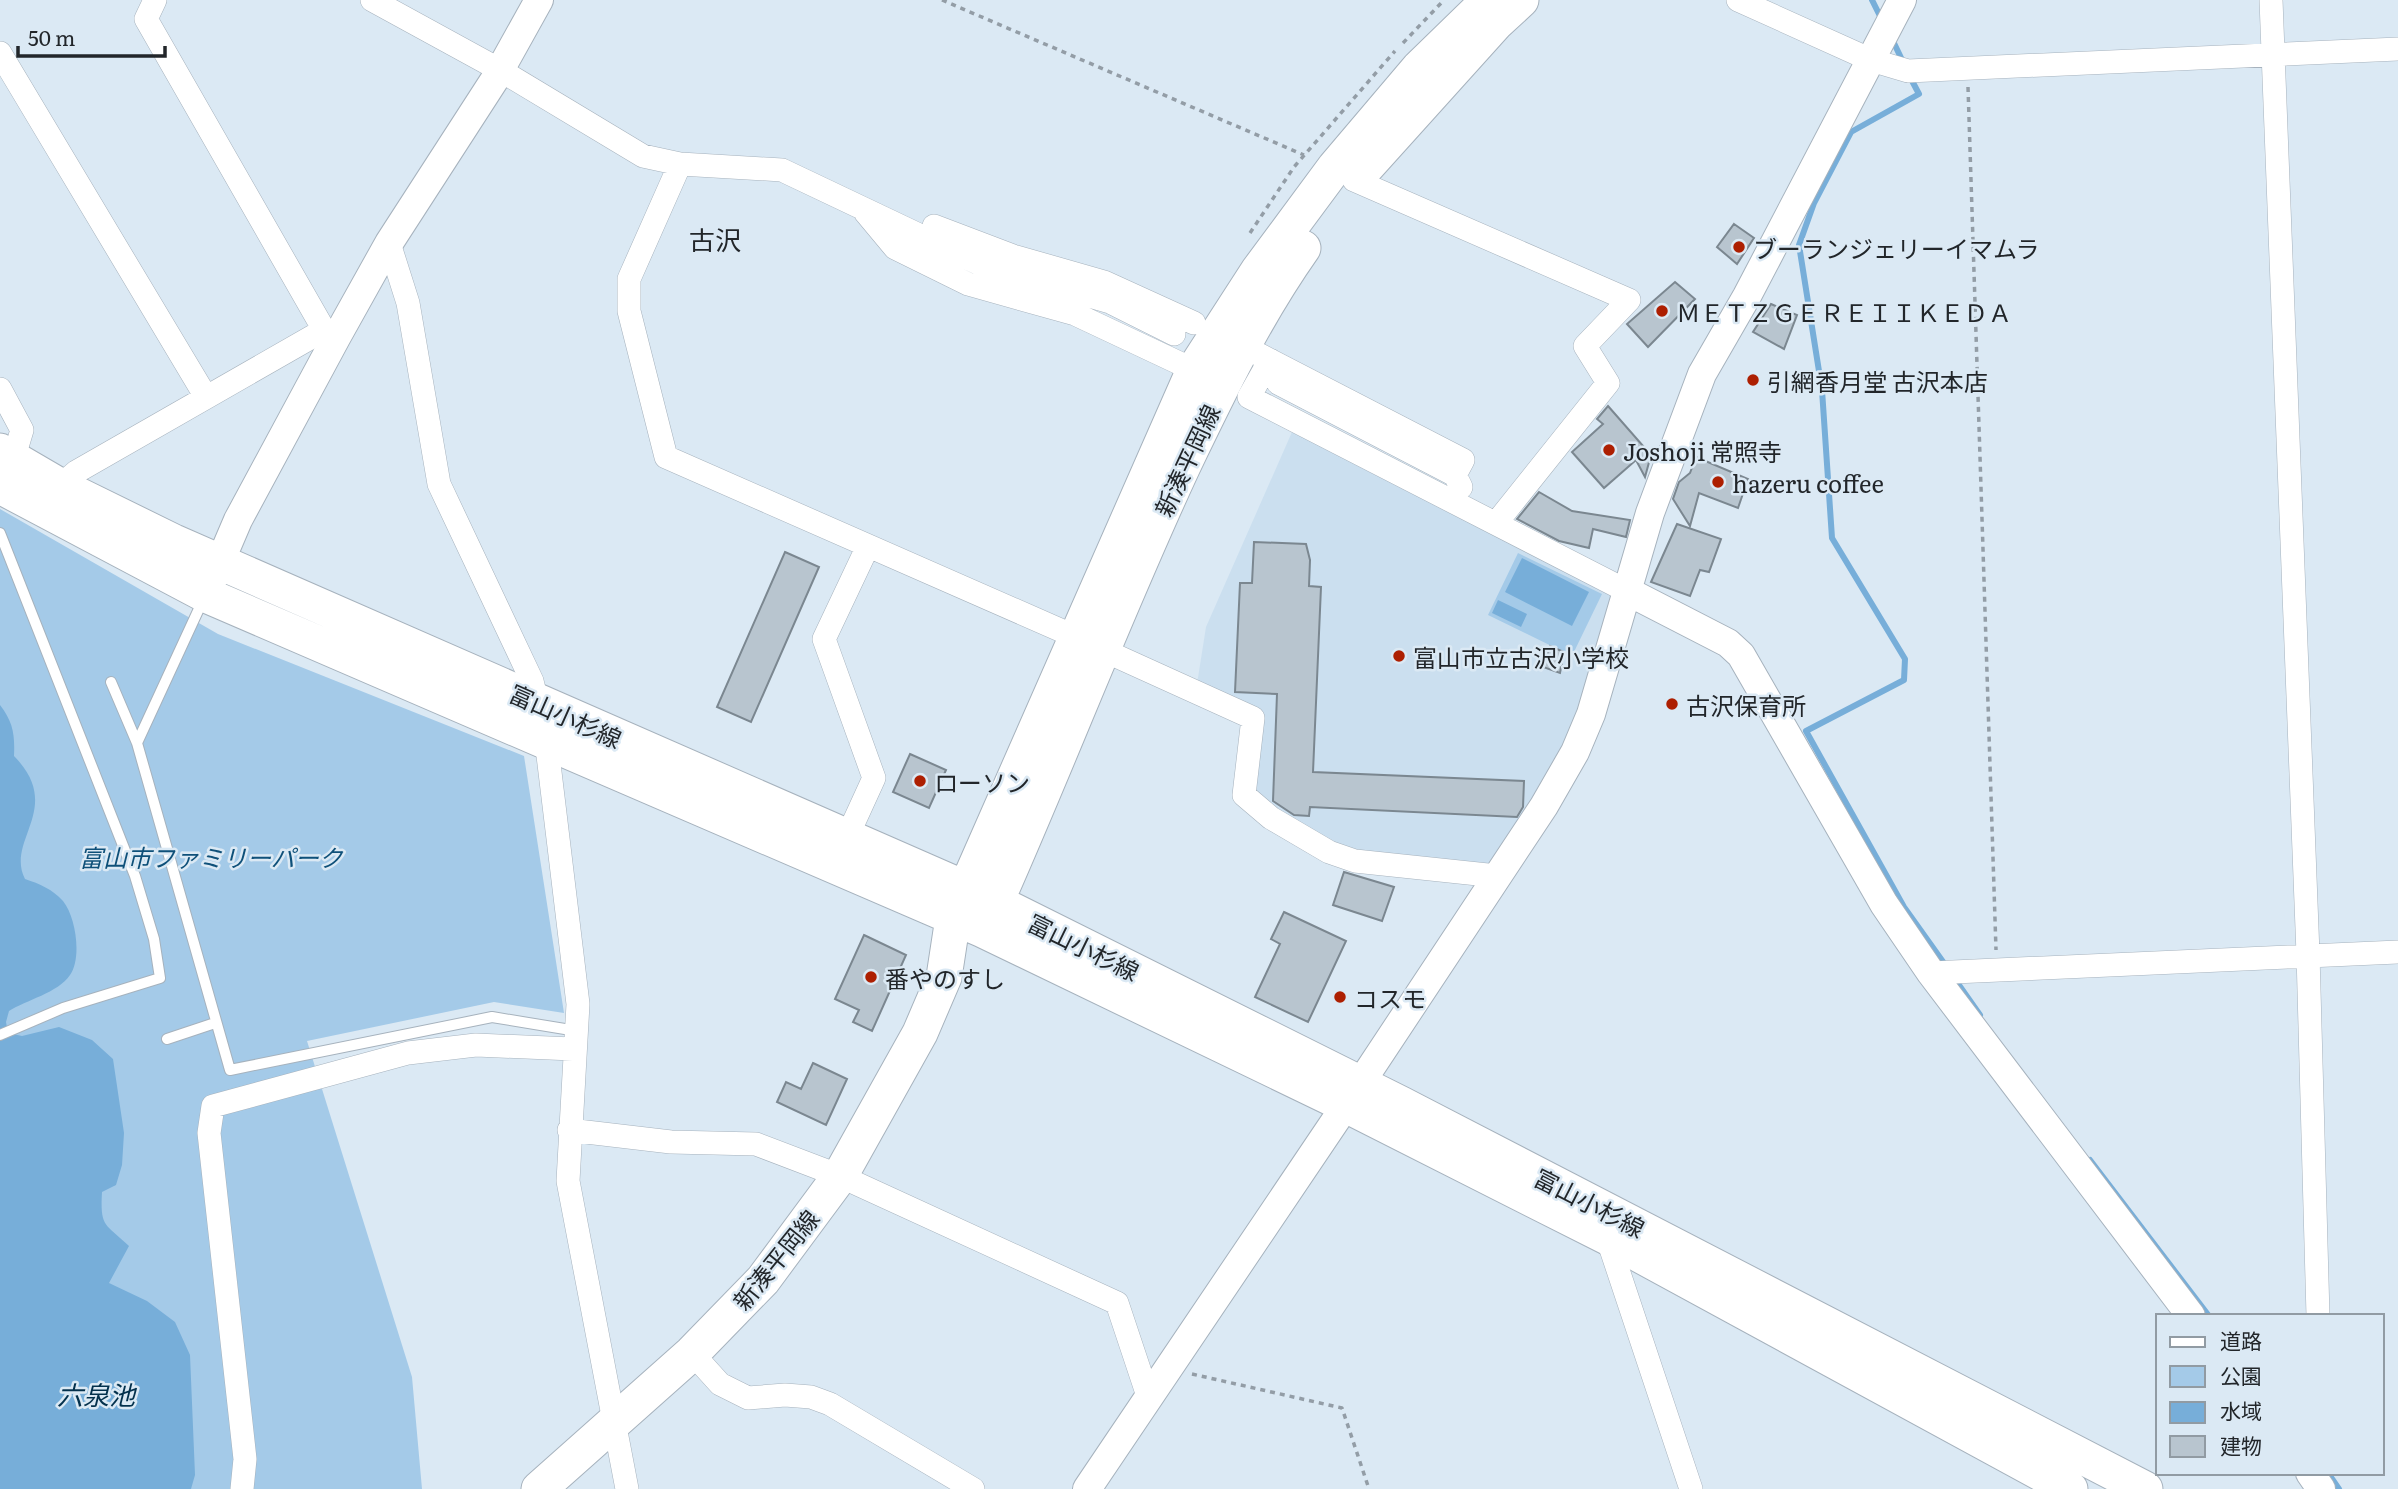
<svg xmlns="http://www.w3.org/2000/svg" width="2398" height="1489" font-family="Literata,'Noto Sans JP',serif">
	<rect width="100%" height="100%" fill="#dbe9f4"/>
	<path fill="#cbdfef" d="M 1292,432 L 1614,594 L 1577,717 L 1554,764 L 1486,871 L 1338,854 L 1252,797 L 1261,715 L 1197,684 L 1206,627 Z"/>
	<path fill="#a4cae8" d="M 0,509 L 218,634 L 524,756 L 564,1013 L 494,1002 L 307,1041 L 412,1377 L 422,1489 L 0,1489 Z
		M 1518,553 L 1602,594 L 1572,656 L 1488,615 Z"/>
	<path fill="#77aed9" d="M 1522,558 L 1589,592 L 1572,626 L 1505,592 Z
		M 1498,600 L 1527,614 L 1521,627 L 1492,613 Z
		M 0,705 C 13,722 15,734 14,756 C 65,808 5,840 25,879 C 40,884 52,889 63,901 C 76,917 82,958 70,975 C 58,993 26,1000 9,1011 L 6,1022 L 8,1033 L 22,1036 L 59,1027 L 92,1040 L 113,1059 L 124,1133 L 122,1165 L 116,1185 L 102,1192 C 100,1228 105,1223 129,1246 L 109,1283 L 147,1301 L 175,1322 L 190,1355 L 195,1475 L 191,1489 L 0,1489 Z"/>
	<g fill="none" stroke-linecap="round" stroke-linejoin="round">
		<path stroke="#77aed9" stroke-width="6" d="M 1872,0 L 1882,20
			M 1892,39 L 1904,64
			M 1910,77 L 1919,94 L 1851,132 L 1814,203 L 1799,245 L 1822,390 L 1832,538 L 1905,659 L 1904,680 L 1806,731 L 1904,907 L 1946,966
			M 1954,978 L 1980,1015
			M 2090,1160 L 2209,1316
			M 2328,1473 L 2339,1489"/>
	</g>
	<path fill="#b8c5cf" stroke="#7b8790" stroke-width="2" d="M 1734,224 L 1754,238 L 1737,264 L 1717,247 Z
		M 1675,282 L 1695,299 L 1648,347 L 1627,324 Z
		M 1771,304 L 1797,315 L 1784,349 L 1753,332 Z
		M 1608,406 L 1651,455 L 1645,477 L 1636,460 L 1604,488 L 1572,452 L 1603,424 L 1597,419 Z
		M 1696,457 L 1748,479 L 1738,508 L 1699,493 L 1690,526 L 1673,499 L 1679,482 L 1690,473 Z
		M 1539,492 L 1572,511 L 1630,520 L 1626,537 L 1593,529 L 1589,548 L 1559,541 L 1517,519 Z
		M 1677,524 L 1721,539 L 1709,572 L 1700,570 L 1690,596 L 1651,582 Z
		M 1254,542 L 1306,544 L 1310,560 L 1309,586 L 1321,587 L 1313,772 L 1524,781 L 1523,807 L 1517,817 L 1310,807 L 1309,816 L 1294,815 L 1273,801 L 1277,694 L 1235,692 L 1240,583 L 1252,583 Z
		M 785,552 L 819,567 L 751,722 L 717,707 Z
		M 1550,646 L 1564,652 L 1560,673 L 1543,667 Z
		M 910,754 L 946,770 L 929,808 L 893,792 Z
		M 1344,872 L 1394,887 L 1382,921 L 1333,905 Z
		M 1284,912 L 1346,941 L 1308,1022 L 1255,997 L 1280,944 L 1271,939 Z
		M 864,935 L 906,955 L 872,1031 L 853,1022 L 859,1010 L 835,999 Z
		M 813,1063 L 847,1079 L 826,1125 L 777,1102 L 786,1082 L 801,1089 Z"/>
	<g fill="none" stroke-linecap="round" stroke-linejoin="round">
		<g stroke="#a6b2bd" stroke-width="12">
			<path id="service" d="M 0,533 L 135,876 L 154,939 L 160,978 L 63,1008 L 0,1035
				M 111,682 L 137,743 L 230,1070 L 492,1017 L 577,1031
				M 137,743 L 203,600
				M 167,1039 L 215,1023"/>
		</g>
		<g stroke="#a6b2bd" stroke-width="24">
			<path id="minor" d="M 155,0 L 146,19 L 324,330 L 336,338
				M 372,0 L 500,70 L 643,156 L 680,164 L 782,170 L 980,264 L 1110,302 L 1174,334
				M 1738,0 L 1871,60 L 1908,71 L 2398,49
				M 2271,0 L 2308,954 L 2318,1316
				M 0,53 L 206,397
				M 680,164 L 629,279 L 629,311 L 666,457 L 1076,637
				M 1354,180 L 1629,300 L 1585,346 L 1608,383 L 1497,522
				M 865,212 L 895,248 L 968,284 L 1075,314 L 1194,370
				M 934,226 L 1013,256 L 1104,282 L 1194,323
				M 389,243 L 408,303 L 439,484 L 532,681 L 546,739 L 578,1004 L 568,1181 L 627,1489
				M 1258,354 L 1463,460 L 1455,475
				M 1270,360 L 1249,397 L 1627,591
				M 1278,383 L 1455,475 L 1461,487
				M 0,389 L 22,430 L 13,460
				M 60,486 L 76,472 L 324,330
				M 1103,650 L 1253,718 L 1244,795 L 1271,818 L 1329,852 L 1355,861 L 1497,876
				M 847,837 L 874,778 L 824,639 L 868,546
				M 1931,973 L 2398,952
				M 569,1130 L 671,1142 L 756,1144 L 840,1176 L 1117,1303 L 1149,1399
				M 1607,1237 L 1691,1489
				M 692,1353 L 720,1384 L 748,1398 L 785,1395 L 811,1397 L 830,1404 L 973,1489
				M 242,1489 L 245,1459 L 209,1133 L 213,1106 L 408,1053 L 476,1045 L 573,1049"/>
		</g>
		<g stroke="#a6b2bd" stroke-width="30">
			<path id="tertiary" d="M 1627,591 L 1728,643 L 1741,655 L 1884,904 L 1931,973 L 2191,1316
				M 206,595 L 238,520 L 336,338 L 389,243 L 495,79 L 539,0
				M 2310,1473 L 2321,1489
				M 1087,1489 L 1346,1105 L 1544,806 L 1575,752 L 1591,714 L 1650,513 L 1702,374 L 1747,296 L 1902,0"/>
		</g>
		<g stroke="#a6b2bd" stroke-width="37">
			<path id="primary" d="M 1367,166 L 1495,24 L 1521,0
				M 0,451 L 60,486 L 174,542 L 996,902 L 1401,1104 L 2145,1489
				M 0,486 L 206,595 L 983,930 L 1346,1105 L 1607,1237 L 2070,1489
				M 987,922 C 1055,771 1113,616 1183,466 C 1219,391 1255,316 1303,248
				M 539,1489 L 692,1353 L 763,1280 L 840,1176 L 920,1033 L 944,977 L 953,918 L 1194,370 L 1258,271 L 1335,167 L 1419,68 L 1489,0"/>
		</g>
		<path stroke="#939da6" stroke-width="3.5" stroke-dasharray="5 5" stroke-linecap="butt" d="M 942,0 L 1304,155
			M 1403,43 L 1444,0
			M 1968,87 L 1996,950
			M 1250,233 L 1294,167 L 1395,51
			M 1192,1374 L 1342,1408 L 1369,1489"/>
		<use href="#service" stroke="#fff" stroke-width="10"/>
		<use href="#minor" stroke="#fff" stroke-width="23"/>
		<use href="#tertiary" stroke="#fff" stroke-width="28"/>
		<use href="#primary" stroke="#fff" stroke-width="35"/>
	</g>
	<g fill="#ad1f01" stroke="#dbe9f4" stroke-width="2.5">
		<circle cx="1739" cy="247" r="7"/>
		<circle cx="1662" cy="311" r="7"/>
		<circle cx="1753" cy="380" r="7"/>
		<circle cx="1609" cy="450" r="7"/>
		<circle cx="1718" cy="482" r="7"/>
		<circle cx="1399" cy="656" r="7"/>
		<circle cx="1672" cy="704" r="7"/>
		<circle cx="920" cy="781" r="7"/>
		<circle cx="871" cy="977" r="7"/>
		<circle cx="1340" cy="997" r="7"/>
	</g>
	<g text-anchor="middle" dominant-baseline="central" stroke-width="5" stroke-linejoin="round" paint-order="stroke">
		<g font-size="24" fill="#22262a" stroke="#dbe9f4" text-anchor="start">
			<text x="1753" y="247">ブーランジェリーイマムラ</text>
			<text x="1676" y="311">ＭＥＴＺＧＥＲＥＩＩＫＥＤＡ</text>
			<text x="1767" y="380">引網香月堂 古沢本店</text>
			<text x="1623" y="450">Joshoji 常照寺</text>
			<text x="1732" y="482">hazeru coffee</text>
			<text x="1413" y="656">富山市立古沢小学校</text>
			<text x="1686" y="704">古沢保育所</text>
			<text x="934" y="781">ローソン</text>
			<text x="885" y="977">番やのすし</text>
			<text x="1354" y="997">コスモ</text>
		</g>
		<g font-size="24" fill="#22262a" stroke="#dbe9f4">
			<text transform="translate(1186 460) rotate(-65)">新湊平岡線</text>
			<text transform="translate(566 715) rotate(24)">富山小杉線</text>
			<text transform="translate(1084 946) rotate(26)">富山小杉線</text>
			<text transform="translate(1590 1202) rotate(27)">富山小杉線</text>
			<text transform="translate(775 1259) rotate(-51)">新湊平岡線</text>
		</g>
		<g font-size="24" font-style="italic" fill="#0e5079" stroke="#dbe9f4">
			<text x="211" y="856">富山市ファミリーパーク</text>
		</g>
		<g font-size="26" fill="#22262a" stroke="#dbe9f4">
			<text x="715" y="238">古沢</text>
		</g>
		<g font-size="26" font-style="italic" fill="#03314d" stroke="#dbe9f4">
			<text x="96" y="1393">六泉池</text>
		</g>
	</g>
	<rect x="2156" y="1314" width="228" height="161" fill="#dbe9f4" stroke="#919ba3" stroke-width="2"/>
	<rect x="2170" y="1337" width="35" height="10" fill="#ffffff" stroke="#919ba3" stroke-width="2"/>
	<text x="2220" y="1349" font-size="21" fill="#22262a">道路</text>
	<rect x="2170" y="1366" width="35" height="21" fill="#a4cae8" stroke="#919ba3" stroke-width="2"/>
	<text x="2220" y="1384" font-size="21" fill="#22262a">公園</text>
	<rect x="2170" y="1402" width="35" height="21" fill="#77aed9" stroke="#919ba3" stroke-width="2"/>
	<text x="2220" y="1419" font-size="21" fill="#22262a">水域</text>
	<rect x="2170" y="1436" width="35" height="21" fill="#b8c5cf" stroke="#919ba3" stroke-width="2"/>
	<text x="2220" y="1454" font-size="21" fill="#22262a">建物</text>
	<path d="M18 46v10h147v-10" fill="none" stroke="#22262a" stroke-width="3.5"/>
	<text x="28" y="46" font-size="21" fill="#22262a" stroke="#dbe9f4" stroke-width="5" paint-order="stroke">50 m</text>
</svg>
